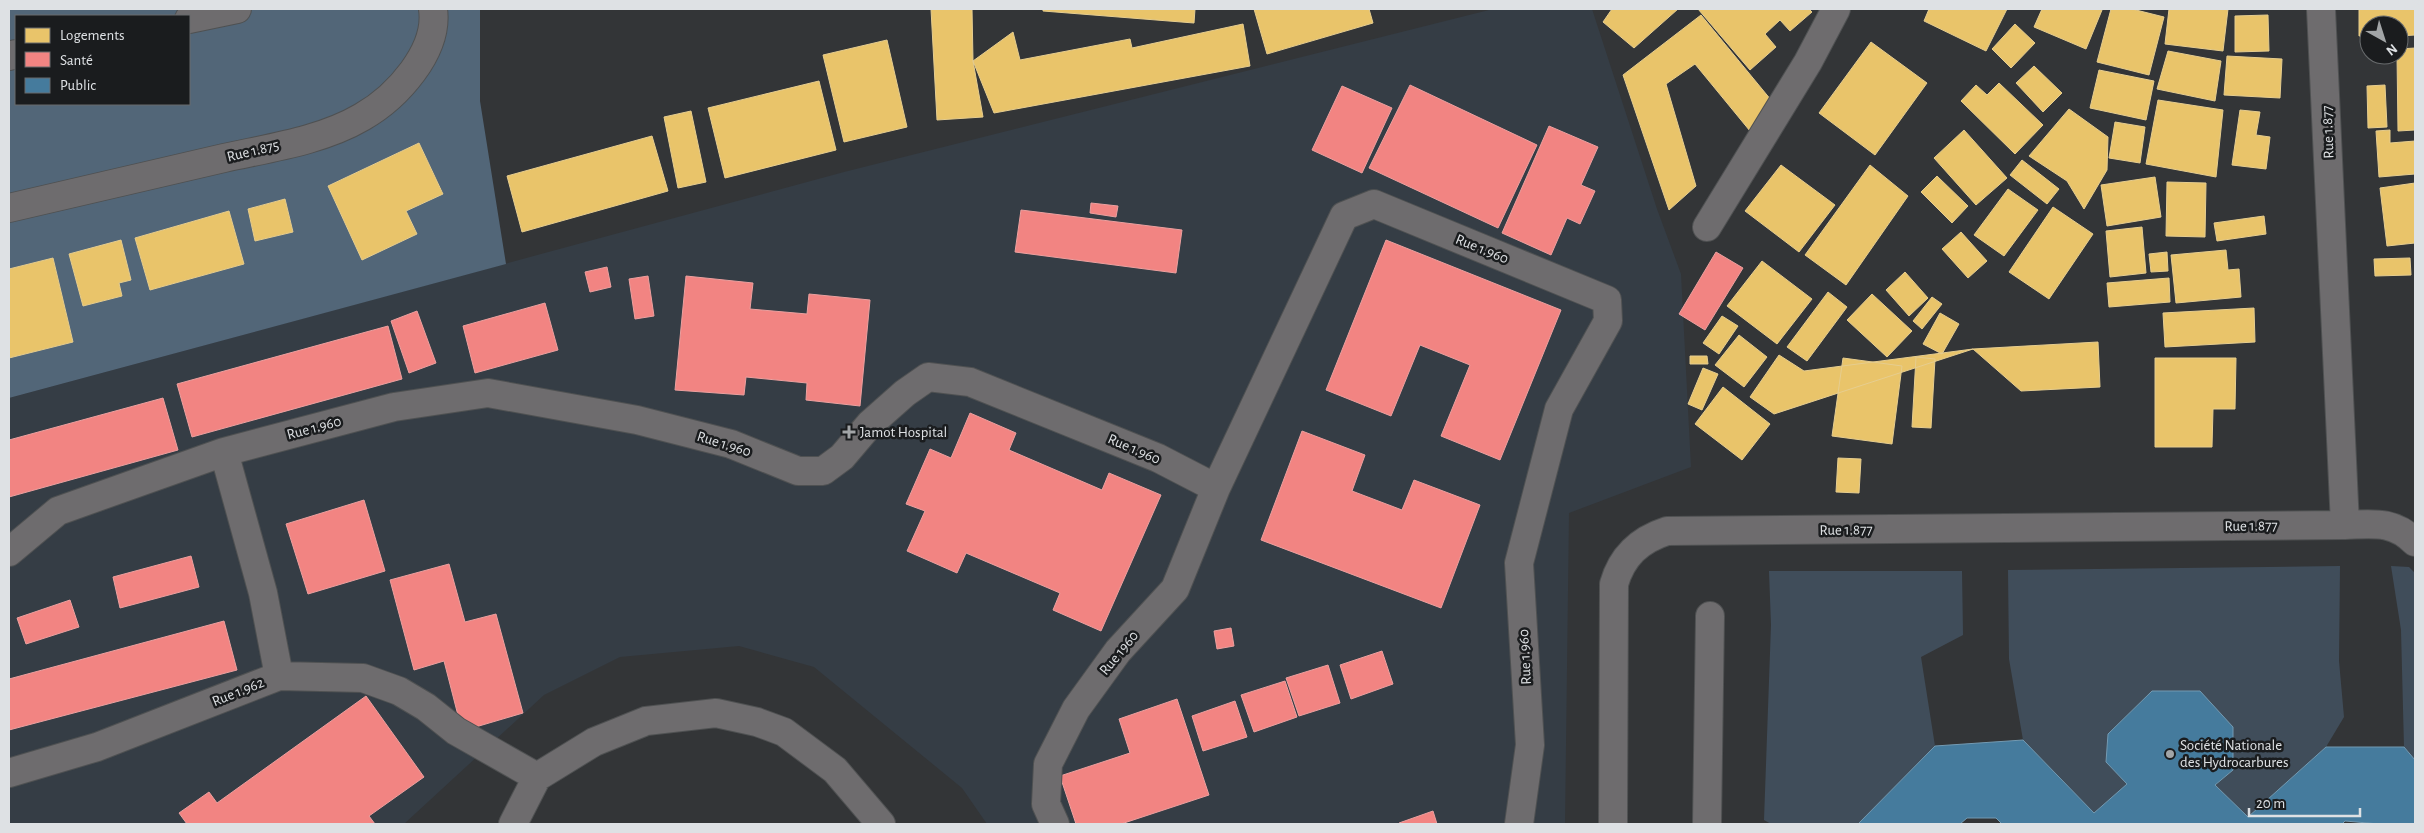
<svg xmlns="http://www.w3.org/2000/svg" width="2424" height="833" font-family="'Alegreya Sans',sans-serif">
	<rect width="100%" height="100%" fill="#333537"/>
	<path fill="#353d45" d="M 1493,9 L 1592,9 L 1657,209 L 1681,274 L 1691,467 L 1569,513 L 1565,824 L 987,824 L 962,788 L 814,667 L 739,646 L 620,657 L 544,695 L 404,824 L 9,824 L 9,398 L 844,172 Z"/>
	<path fill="#404d5a" d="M 2340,566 L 2339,661 L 2344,717 L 2326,747 L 2248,817 L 2215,785 L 2233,770 L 2200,691 L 2152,691 L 2108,734 L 2106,762 L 2127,784 L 2094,813 L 2023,740 L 2009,659 L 2008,570 Z
		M 2391,566 L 2409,567 L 2415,573 L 2415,760 L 2404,747 L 2401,630 Z
		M 1769,571 L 1962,571 L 1963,635 L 1921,657 L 1935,746 L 1858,824 L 1771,824 L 1764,820 L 1771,625 Z"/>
	<path fill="#526678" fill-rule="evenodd" d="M 9,9 L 480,9 L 480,101 L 506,264 L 9,398 L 9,358 L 73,342 L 53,258 L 9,269 ZM 16,16 L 189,16 L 189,104 L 16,104 ZM 419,143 L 443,193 L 406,211 L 417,234 L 362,259 L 328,186 ZM 285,199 L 293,232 L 255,241 L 248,209 ZM 229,211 L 244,264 L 150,290 L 135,238 ZM 121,241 L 131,280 L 119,283 L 122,296 L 83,306 L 69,254 Z"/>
	<path fill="#e9c46a" stroke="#e6cd8f" d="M 931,9 L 972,9 L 973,61 L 983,117 L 937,120 Z
		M 1043,9 L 1195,9 L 1194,23 L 1043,11 Z
		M 1254,9 L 1369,9 L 1373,23 L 1267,54 Z
		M 1612,9 L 1678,9 L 1634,48 L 1603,22 Z
		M 1698,9 L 1809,9 L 1812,12 L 1790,31 L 1780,20 L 1765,34 L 1776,47 L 1750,70 Z
		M 1929,9 L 2007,9 L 1986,51 L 1924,21 Z
		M 2042,9 L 2100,9 L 2102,10 L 2086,49 L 2034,27 Z
		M 2111,9 L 2132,9 L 2164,17 L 2149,75 L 2097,62 Z
		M 2169,9 L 2228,9 L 2223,51 L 2165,44 Z
		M 2359,9 L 2415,9 L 2415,35 L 2399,36 L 2399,25 L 2369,25 L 2369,36 L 2359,36 Z
		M 1701,15 L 1776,106 L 1750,131 L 1695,64 L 1666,84 L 1696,186 L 1669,210 L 1623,75 Z
		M 2268,15 L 2269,51 L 2235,52 L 2235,16 Z
		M 1243,24 L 1250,66 L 994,113 L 973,61 L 1013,32 L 1020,60 L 1130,39 L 1132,48 Z
		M 2015,24 L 2035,43 L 2011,68 L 1992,49 Z
		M 887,40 L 907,127 L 844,142 L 823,55 Z
		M 1871,42 L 1927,83 L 1875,155 L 1819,113 Z
		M 2415,48 L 2415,130 L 2398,131 L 2397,55 L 2399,55 L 2399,49 Z
		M 2168,51 L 2221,61 L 2215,101 L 2157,89 Z
		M 2227,56 L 2282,59 L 2280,98 L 2224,95 Z
		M 2034,66 L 2062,93 L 2043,112 L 2016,83 Z
		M 2099,70 L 2154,81 L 2146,120 L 2090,108 Z
		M 819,81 L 836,150 L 725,178 L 708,108 Z
		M 1999,83 L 2043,125 L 2015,154 L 1961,101 L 1976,85 L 1987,95 Z
		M 2385,85 L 2387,127 L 2368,128 L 2367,86 Z
		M 2158,100 L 2223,110 L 2216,177 L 2146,164 Z
		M 2069,109 L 2108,137 L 2107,170 L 2084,209 L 2067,181 L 2029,156 Z
		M 2240,110 L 2260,112 L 2256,135 L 2270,137 L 2266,169 L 2232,165 Z
		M 691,111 L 706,182 L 678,188 L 664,117 Z
		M 2115,122 L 2145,127 L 2140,163 L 2109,158 Z
		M 1964,130 L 2007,178 L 1976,205 L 1934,158 Z
		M 2390,130 L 2390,143 L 2415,141 L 2415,174 L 2379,177 L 2376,131 Z
		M 652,136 L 668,191 L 522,232 L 507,176 Z
		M 419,143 L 443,194 L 406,211 L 417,234 L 362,260 L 328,186 Z
		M 2022,160 L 2059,189 L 2047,204 L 2010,175 Z
		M 1781,165 L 1835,205 L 1799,252 L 1745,211 Z
		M 1870,165 L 1908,196 L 1846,285 L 1805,255 Z
		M 1937,176 L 1968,206 L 1952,223 L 1921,192 Z
		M 2155,177 L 2161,217 L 2107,226 L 2101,185 Z
		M 2167,182 L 2206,183 L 2205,237 L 2166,236 Z
		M 2415,183 L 2415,243 L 2387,246 L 2380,188 Z
		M 2008,189 L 2038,210 L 2004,256 L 1974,235 Z
		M 285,199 L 293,232 L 255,241 L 248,209 Z
		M 2053,207 L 2093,234 L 2049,299 L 2009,272 Z
		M 229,211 L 244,264 L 150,290 L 135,238 Z
		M 2264,216 L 2266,234 L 2217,241 L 2214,223 Z
		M 2142,227 L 2146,273 L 2110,277 L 2106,231 Z
		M 1961,232 L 1987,261 L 1968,278 L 1942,249 Z
		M 121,240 L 131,280 L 119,283 L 122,296 L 83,306 L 69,254 Z
		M 2226,250 L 2228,270 L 2239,269 L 2241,297 L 2176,303 L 2171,255 Z
		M 2167,252 L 2168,271 L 2151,272 L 2149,254 Z
		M 53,258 L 73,342 L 9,358 L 9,269 Z
		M 2410,258 L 2411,275 L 2375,276 L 2374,259 Z
		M 1762,261 L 1812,299 L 1777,344 L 1727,306 Z
		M 1905,272 L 1928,298 L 1909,316 L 1886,290 Z
		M 2169,278 L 2170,302 L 2109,307 L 2107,283 Z
		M 1828,292 L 1847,307 L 1807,361 L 1787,347 Z
		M 1872,294 L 1912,331 L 1887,357 L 1847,320 Z
		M 1932,297 L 1942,304 L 1922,329 L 1913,321 Z
		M 2254,308 L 2255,342 L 2165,347 L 2163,313 Z
		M 1940,313 L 1959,324 L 1942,354 L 1923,344 Z
		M 1722,316 L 1738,326 L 1719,354 L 1703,343 Z
		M 1739,335 L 1767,357 L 1744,387 L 1715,365 Z
		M 2098,342 L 2100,387 L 2021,391 L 1973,349 Z
		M 1973,349 L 1774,414 L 1750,397 L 1779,355 L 1804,371 Z
		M 1690,356 L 1707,356 L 1708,364 L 1690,364 Z
		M 1916,357 L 1935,359 L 1931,428 L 1912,427 Z
		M 1843,358 L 1902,366 L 1892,444 L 1832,436 Z
		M 2155,358 L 2236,358 L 2235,409 L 2213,409 L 2212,447 L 2155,447 Z
		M 1703,368 L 1718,374 L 1702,410 L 1688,404 Z
		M 1723,387 L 1770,424 L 1742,460 L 1695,424 Z
		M 1838,458 L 1861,459 L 1859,493 L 1836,492 Z"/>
	<path fill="#f28482" stroke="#eca09f" d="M 1410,85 L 1537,145 L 1498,228 L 1369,168 Z
		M 1342,86 L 1392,108 L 1362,173 L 1312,150 Z
		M 1549,126 L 1598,147 L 1581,185 L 1595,191 L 1580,224 L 1567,218 L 1551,255 L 1502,233 Z
		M 1091,203 L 1118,206 L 1116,217 L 1090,213 Z
		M 1021,210 L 1182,230 L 1176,273 L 1015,252 Z
		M 1386,240 L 1561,310 L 1500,460 L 1441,436 L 1470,365 L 1420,345 L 1391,416 L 1326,390 Z
		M 1716,252 L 1743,268 L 1705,330 L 1679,314 Z
		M 607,267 L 611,287 L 590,292 L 585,272 Z
		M 648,276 L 654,316 L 635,319 L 629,279 Z
		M 686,276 L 753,283 L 750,309 L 807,314 L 809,294 L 870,300 L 860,406 L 806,400 L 807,383 L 746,377 L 744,395 L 675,390 Z
		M 545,303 L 558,350 L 475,373 L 463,326 Z
		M 417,311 L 436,363 L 409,373 L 391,321 Z
		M 388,326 L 402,379 L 192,437 L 177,384 Z
		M 163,398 L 178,450 L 9,497 L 9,440 Z
		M 970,413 L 1016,433 L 1009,450 L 1102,490 L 1109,473 L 1161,495 L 1101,631 L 1053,610 L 1060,593 L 966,553 L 957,573 L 907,551 L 925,511 L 906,504 L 930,449 L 951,458 Z
		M 1302,431 L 1365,455 L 1352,491 L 1402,510 L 1414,480 L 1480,505 L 1441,608 L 1261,540 Z
		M 364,500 L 385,571 L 308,594 L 286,524 Z
		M 191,556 L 199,587 L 120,608 L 113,577 Z
		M 449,564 L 465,622 L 496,614 L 523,713 L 462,731 L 444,661 L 414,670 L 390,580 Z
		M 70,600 L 79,627 L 26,644 L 17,618 Z
		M 224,621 L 237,670 L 9,730 L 9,679 Z
		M 1231,628 L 1234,646 L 1217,649 L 1214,631 Z
		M 1382,651 L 1393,684 L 1351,699 L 1340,665 Z
		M 1328,665 L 1340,703 L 1299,716 L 1286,678 Z
		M 1285,681 L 1297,717 L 1254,732 L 1241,695 Z
		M 366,696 L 424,777 L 369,816 L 375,824 L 187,824 L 179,813 L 209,792 L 217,803 Z
		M 1177,699 L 1209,795 L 1121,824 L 1076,824 L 1060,776 L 1130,753 L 1119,719 Z
		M 1235,701 L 1247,737 L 1203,751 L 1192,716 Z
		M 1433,811 L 1437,824 L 1399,824 L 1399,823 Z"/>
	<path fill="#457b9d" stroke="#739ab2" d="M 2152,691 L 2200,691 L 2233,727 L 2233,770 L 2215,785 L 2248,817 L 2326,747 L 2404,747 L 2415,760 L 2415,824 L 2379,824 L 2345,821 L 2342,824 L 2002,824 L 1996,818 L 1967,818 L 1960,824 L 1858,824 L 1935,746 L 2023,740 L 2094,813 L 2127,784 L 2106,762 L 2108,734 Z"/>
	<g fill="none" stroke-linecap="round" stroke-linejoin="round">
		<g stroke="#4f5152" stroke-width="30">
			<path id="minor" d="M 2321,9 L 2345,525 C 2373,524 2393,520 2415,542
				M 189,19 L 237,9
				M 9,56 L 16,54
				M 9,208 C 80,191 152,175 224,158 C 269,148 321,141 362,117 C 397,97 439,51 433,9
				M 1707,227 L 1808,62 L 1836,9
				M 9,552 L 58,511 L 224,452 L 394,407 L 488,393 L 637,420 L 731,444 L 798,471 L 823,471 L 842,457 L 870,424 L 905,393 L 928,377 L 970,382 L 1158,458 L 1216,488 L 1344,216 L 1374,204 L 1607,300 L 1608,321 L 1559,409 L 1519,563 L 1530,745 L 1519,824
				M 279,676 L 363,678 L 399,691 L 426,707 L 456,731 L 537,777
				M 9,773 L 97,747 L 279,676 L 263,593 L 224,452
				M 513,824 L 537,777 L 594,742 L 646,721 L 716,713 L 757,722 L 784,732 L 835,770 L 881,824
				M 1055,824 L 1046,804 L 1048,764 L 1076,709 L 1118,651 L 1175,589 L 1216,488
				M 1613,824 L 1614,584 C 1622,556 1639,540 1667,531 L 2345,525
				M 1707,824 L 1710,616"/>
		</g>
		<use href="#minor" stroke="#6e6c6e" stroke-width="28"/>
	</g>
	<g fill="#a2a5a7" stroke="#1a1c1e" stroke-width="2">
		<path d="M846.5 424.5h5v5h5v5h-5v5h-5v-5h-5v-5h5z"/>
		<circle cx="2170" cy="754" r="5"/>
	</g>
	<g text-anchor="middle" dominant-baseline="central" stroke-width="5" stroke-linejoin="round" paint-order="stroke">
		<g font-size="15" fill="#dee1e4" stroke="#1a1c1e">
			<text transform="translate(2328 132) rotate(-92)">Rue 1.877</text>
			<text transform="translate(253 151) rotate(-14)">Rue 1.875</text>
			<text transform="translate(1482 249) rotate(22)">Rue 1.960</text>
			<text transform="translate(314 428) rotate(-15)">Rue 1.960</text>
			<text transform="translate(724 444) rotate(17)">Rue 1.960</text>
			<text transform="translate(1134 449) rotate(23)">Rue 1.960</text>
			<text transform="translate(2251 526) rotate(-1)">Rue 1.877</text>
			<text transform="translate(1846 530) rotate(-1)">Rue 1.877</text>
			<text transform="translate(1119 653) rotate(-51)">Rue 1960</text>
			<text transform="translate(1525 657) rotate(-93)">Rue 1.960</text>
			<text transform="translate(238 692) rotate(-22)">Rue 1.962</text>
		</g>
		<g font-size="15" fill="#dee1e4" stroke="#1a1c1e" text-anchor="start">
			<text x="860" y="432">Jamot Hospital</text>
			<text x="2180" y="745">Société Nationale<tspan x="2180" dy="17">des Hydrocarbures</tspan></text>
		</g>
	</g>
	<rect width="2424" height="833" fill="none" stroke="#dee1e4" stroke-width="20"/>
	<rect x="15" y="15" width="175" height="90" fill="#1a1c1e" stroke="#686b6d"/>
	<rect x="25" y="28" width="25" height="15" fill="#e9c46a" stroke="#686b6d"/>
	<text x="60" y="40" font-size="15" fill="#dee1e4">Logements</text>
	<rect x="25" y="52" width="25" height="15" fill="#f28482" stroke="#686b6d"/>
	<text x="60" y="65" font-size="15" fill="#dee1e4">Santé</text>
	<rect x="25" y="78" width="25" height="15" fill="#457b9d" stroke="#686b6d"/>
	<text x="60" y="90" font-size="15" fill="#dee1e4">Public</text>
	<g transform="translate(2384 40) rotate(141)"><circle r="24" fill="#1a1c1e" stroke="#686b6d"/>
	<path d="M0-4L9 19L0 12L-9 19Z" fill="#a2a5a7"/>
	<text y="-8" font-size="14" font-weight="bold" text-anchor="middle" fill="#dee1e4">N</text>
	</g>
	<path d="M2249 808v8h111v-8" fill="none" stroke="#dee1e4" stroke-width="2.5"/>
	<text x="2256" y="808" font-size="15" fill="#dee1e4" stroke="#1a1c1e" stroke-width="4" paint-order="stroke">20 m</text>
</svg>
